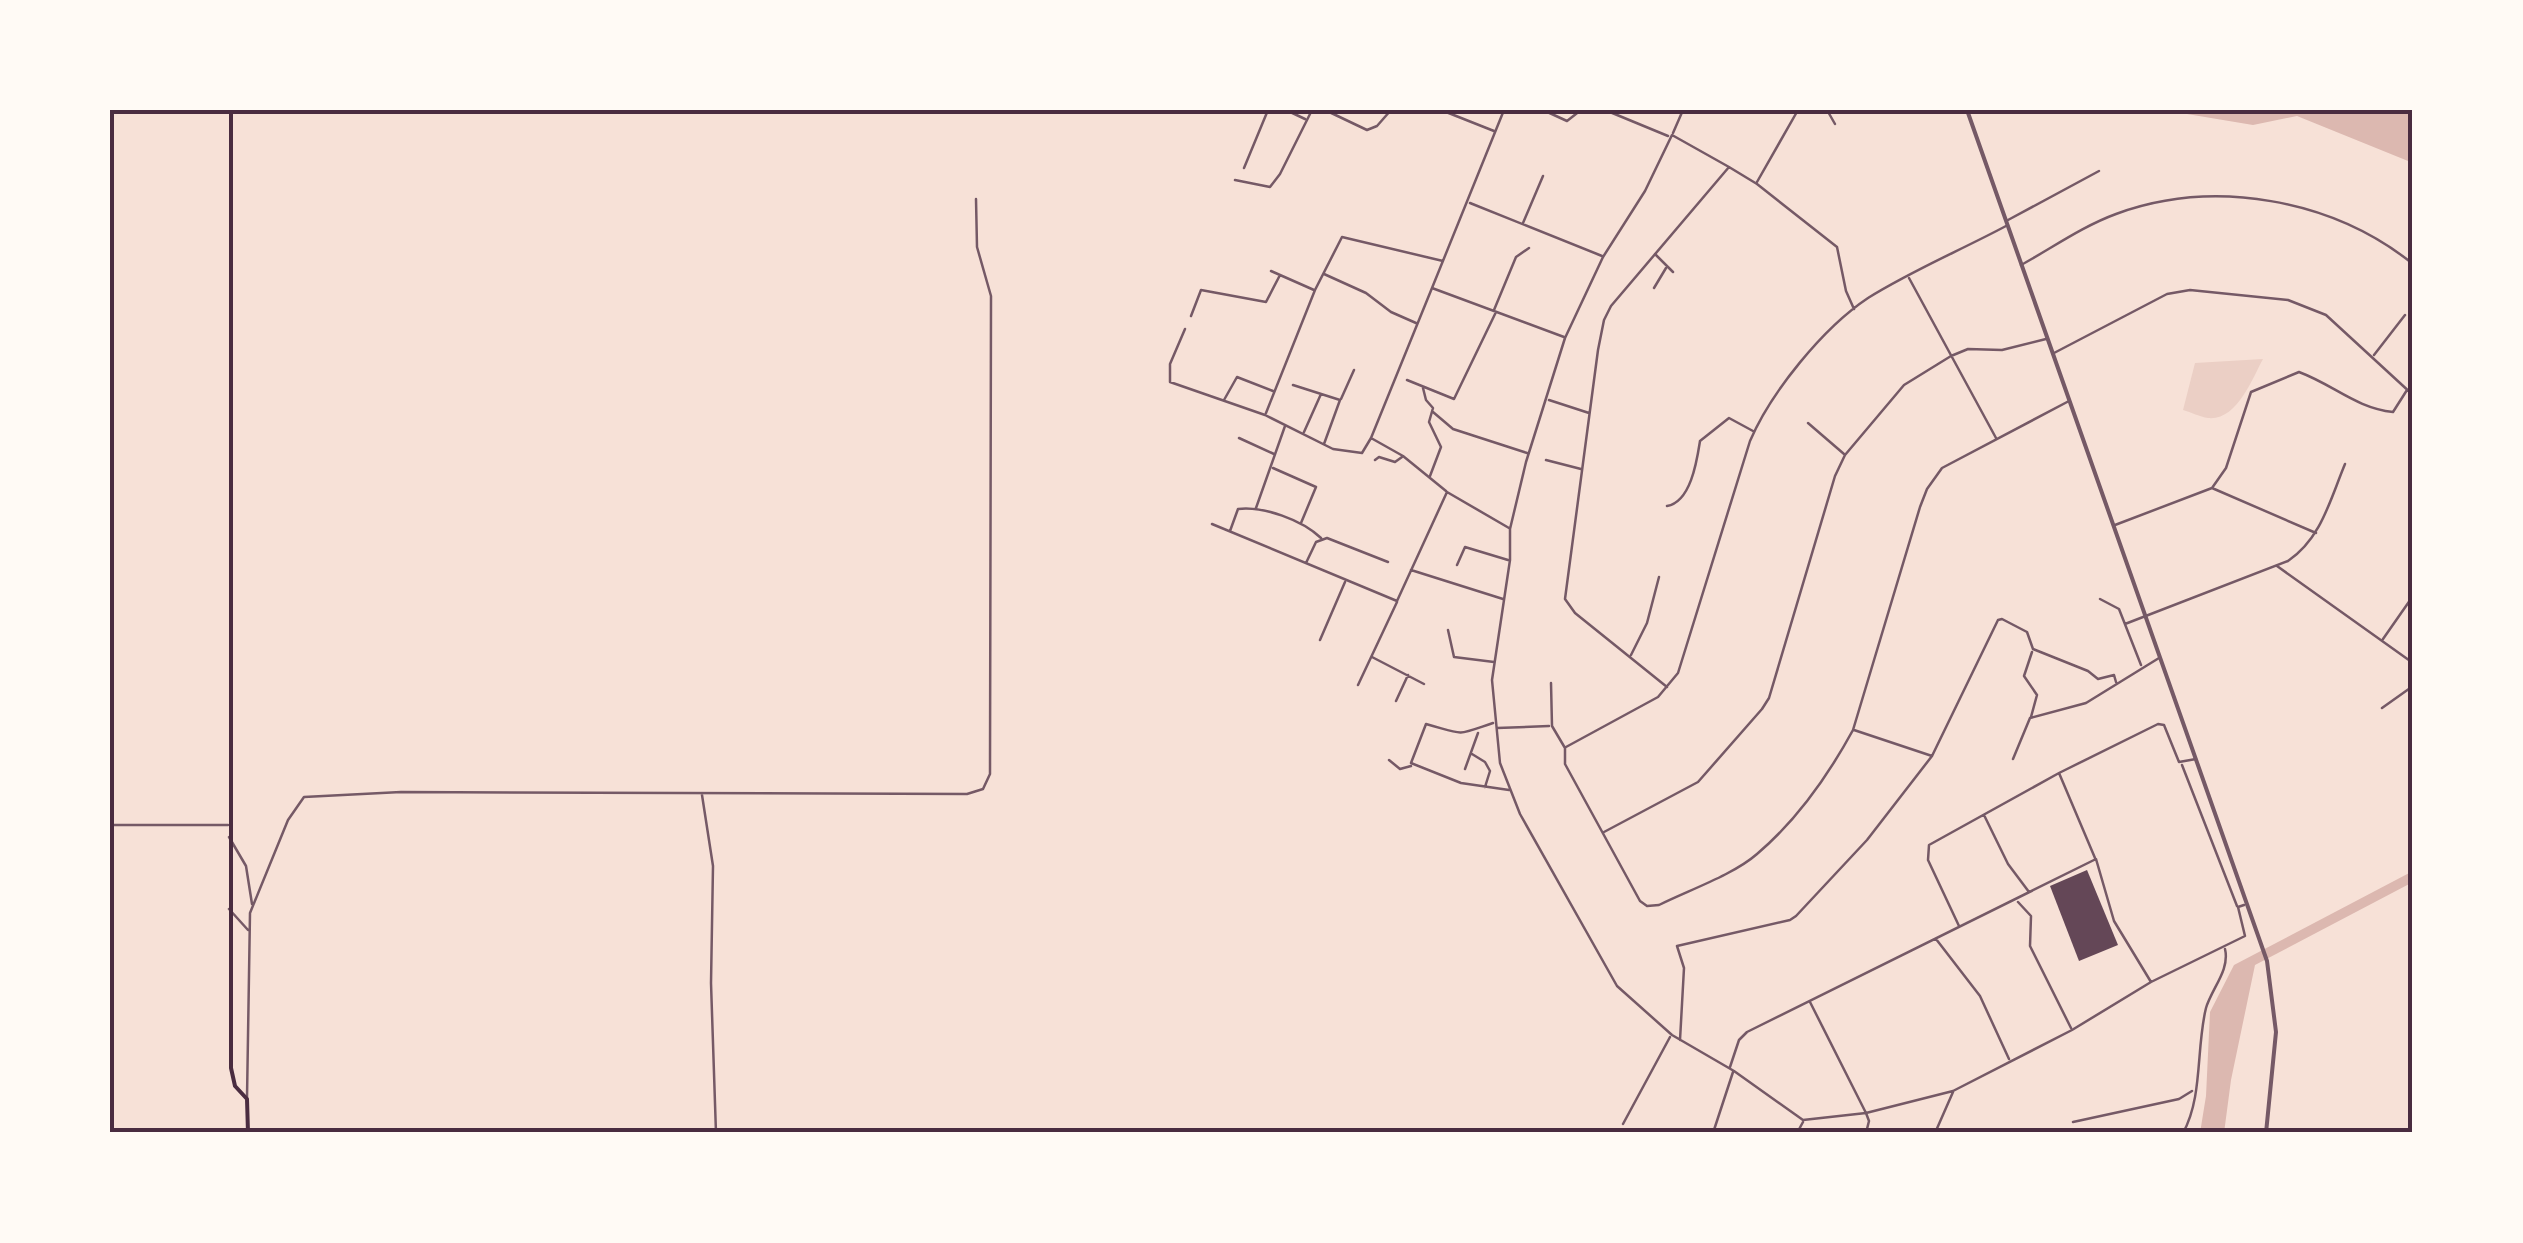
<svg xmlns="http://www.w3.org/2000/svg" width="2523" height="1243" font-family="'Libre Baskerville',serif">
	<rect width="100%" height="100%" fill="#f7e1d7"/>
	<path fill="#ebcfc5" d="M 2263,359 C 2252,379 2237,421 2208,418 C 2200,417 2191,412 2183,410 L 2195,363 Z"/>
	<path fill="#dcb8b0" d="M 2184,110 L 2413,110 L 2413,163 L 2297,116 L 2253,125 L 2187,114 Z
		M 2413,871 L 2413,882 L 2255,965 L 2231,1080 L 2224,1133 L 2200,1133 L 2206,1096 L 2210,1012 L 2234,965 Z"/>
	<path fill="#644757" d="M 2087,870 L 2118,945 L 2079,961 L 2050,886 Z"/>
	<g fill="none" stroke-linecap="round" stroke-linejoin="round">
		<path stroke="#755966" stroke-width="2.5" d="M 1286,110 L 1305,119
			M 1325,110 L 1367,130 L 1377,126 L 1391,110
			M 1441,110 L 1494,131
			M 1504,110 L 1432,288 L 1564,337
			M 1543,110 L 1567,121 L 1581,110
			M 1605,110 L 1668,136
			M 1827,110 L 1835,124
			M 1673,133 L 1683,110
			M 1729,167 L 1672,135 L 1645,191 L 1603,257 L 1565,338 L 1526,462 L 1510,529 L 1510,560 L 1492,680 L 1500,763 L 1520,814 L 1617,986 L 1672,1035 L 1734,1071 L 1803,1120 L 1866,1113 L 1953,1091 L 2072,1030 L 2151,982 L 2245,936 L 2238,907 L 2244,905
			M 1244,168 L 1268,110
			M 1235,180 L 1270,187 L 1280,174 L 1312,110
			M 1757,182 L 1798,110
			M 1470,203 L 1602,256
			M 2008,220 L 2099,171
			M 1523,223 L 1543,176
			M 1655,254 L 1673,272
			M 2021,265 C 2052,248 2083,226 2116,214 C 2214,178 2332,199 2413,264
			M 1271,271 L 1314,290
			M 1324,274 L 1366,293 L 1391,312 L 1416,323
			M 1909,278 L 1996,438
			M 1654,288 L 1666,268
			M 1494,310 L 1516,257 L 1529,248
			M 1191,316 L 1201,290 L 1266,302 L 1280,275
			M 1185,329 L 1170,364 L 1170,382 L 1265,415 L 1333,449 L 1362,453 L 1371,438 L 1432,288
			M 2054,353 L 2167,294 L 2190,290 L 2288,300 L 2326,315 L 2413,395
			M 2374,355 L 2405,315
			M 1407,380 L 1454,399 L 1496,312
			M 1293,385 L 1340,400 L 1324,444
			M 1423,388 L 1426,400 L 1433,408 L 1429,422 L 1441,447 L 1430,476
			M 1341,399 L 1354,370
			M 1224,400 L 1237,377 L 1273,391
			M 1549,400 L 1589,413
			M 1433,412 L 1453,429 L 1527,453
			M 1266,413 L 1315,290 L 1342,237 L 1443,261
			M 1808,423 L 1844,454
			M 1304,432 L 1321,394
			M 1239,438 L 1274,454
			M 1371,438 L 1403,456 L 1446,491
			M 1375,460 L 1379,457 L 1395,462 L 1402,457
			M 1546,460 L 1581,469
			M 1273,468 L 1316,487 L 1301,523
			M 2212,488 L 2226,468 L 2251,392 L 2299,372 C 2334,385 2356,408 2393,412 L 2407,390
			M 1667,506 C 1691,502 1697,460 1700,441 L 1729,418 L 1753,431
			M 1256,508 L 1285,426
			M 1212,524 L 1397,601 L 1447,492 L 1509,528
			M 2115,525 L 2212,488 L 2316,533
			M 1230,531 L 1238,509 C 1264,506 1302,520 1321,538
			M 1306,563 L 1316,542 L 1327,538 L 1388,562
			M 1457,565 L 1465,547 L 1508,560
			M 2277,566 L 2413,663
			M 1411,570 L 1503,599
			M 2100,599 L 2119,609 L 2141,665
			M 2125,624 L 2288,561 C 2321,539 2330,500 2345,464
			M 1448,630 L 1454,657 L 1494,662
			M 2383,639 L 2413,596
			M 1320,640 L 1345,582
			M 1631,655 L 1647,623 L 1659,577
			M 1372,657 L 1424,684
			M 1551,683 L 1552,726 L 1565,748 L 1565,764 L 1640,901 L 1647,906 L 1659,905 C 1689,890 1733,875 1757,854 C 1796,821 1829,774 1853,730 L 1920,507 L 1927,489 L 1942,468 L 2069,401
			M 1358,685 L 1397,602
			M 1667,687 L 1575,613 L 1565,599 L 1598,350 L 1604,320 L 1611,306 L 1729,167 L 1757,184 L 1837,247 L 1846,291 L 1854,309
			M 1396,701 L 1408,675
			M 2382,708 L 2413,686
			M 2031,717 L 2037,695 L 2024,676 L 2032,652
			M 1493,723 C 1454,736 1466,735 1426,724 L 1411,763 L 1461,783 L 1509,790
			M 1497,728 L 1549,726
			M 1854,730 L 1932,756 L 1998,620 L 2002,619 L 2027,632 L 2033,649 L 2088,671 L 2098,679 L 2114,675 L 2116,682
			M 1566,747 L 1658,697 L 1678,673 L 1750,441 C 1771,392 1823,328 1868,298 C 1911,271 1961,250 2006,226
			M 1472,754 L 1485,762 L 1490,771 L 1485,787
			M 2013,759 L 2030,718 L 2086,703 L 2159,658
			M 1389,760 L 1400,769 L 1411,766
			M 2182,765 L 2237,906
			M 1465,769 L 1478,733
			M 702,795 L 713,866 L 711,983 L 716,1133
			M 1984,815 L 2008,864 L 2029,892
			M 110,825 L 228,825
			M 1604,832 L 1698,782 L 1762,709 L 1769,698 L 1835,476 L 1845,455 L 1904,385 L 1951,356 L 1968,349 L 2002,350 L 2046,339
			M 229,837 L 246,866 L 252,904
			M 2095,858 L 2059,773 L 2158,724 L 2164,725 L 2179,762 L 2196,759
			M 2018,902 L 2031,916 L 2030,946 L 2071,1028
			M 229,909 L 248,930
			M 1959,926 L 1928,860 L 1929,845 L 2059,773
			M 1936,939 L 1980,996 L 2009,1059
			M 1810,1002 L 1866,1113 L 1869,1121 L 1866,1133
			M 1680,1040 L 1684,968 L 1677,946 L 1790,920 L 1796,916 L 1867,840 L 1932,756
			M 1730,1067 L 1739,1040 L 1747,1032 L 2096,859 L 2114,921 L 2151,982
			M 247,1098 L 250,913 L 288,820 L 304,797 L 401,792 L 967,794 L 983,789 L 990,774 L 991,296 L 977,247 L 976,199
			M 2073,1122 L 2179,1099 L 2192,1091
			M 1623,1124 L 1670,1037
			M 1713,1133 L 1733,1072
			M 1797,1133 L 1803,1122
			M 1935,1133 L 1953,1092
			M 2183,1133 C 2203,1097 2196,1048 2206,1008 C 2212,988 2230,970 2225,949"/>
		<path stroke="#755966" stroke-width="4" d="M 1967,110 L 2267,961 L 2276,1032 L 2266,1133"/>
		<path stroke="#4a2c40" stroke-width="4" d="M 231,110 L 231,1068 L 235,1086 L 247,1099 L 248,1133"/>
	</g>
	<rect width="2523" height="1243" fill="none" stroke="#fffaf5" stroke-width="225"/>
	<rect x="112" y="112" width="2298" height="1018" fill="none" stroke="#4a2c40" stroke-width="4"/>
</svg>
